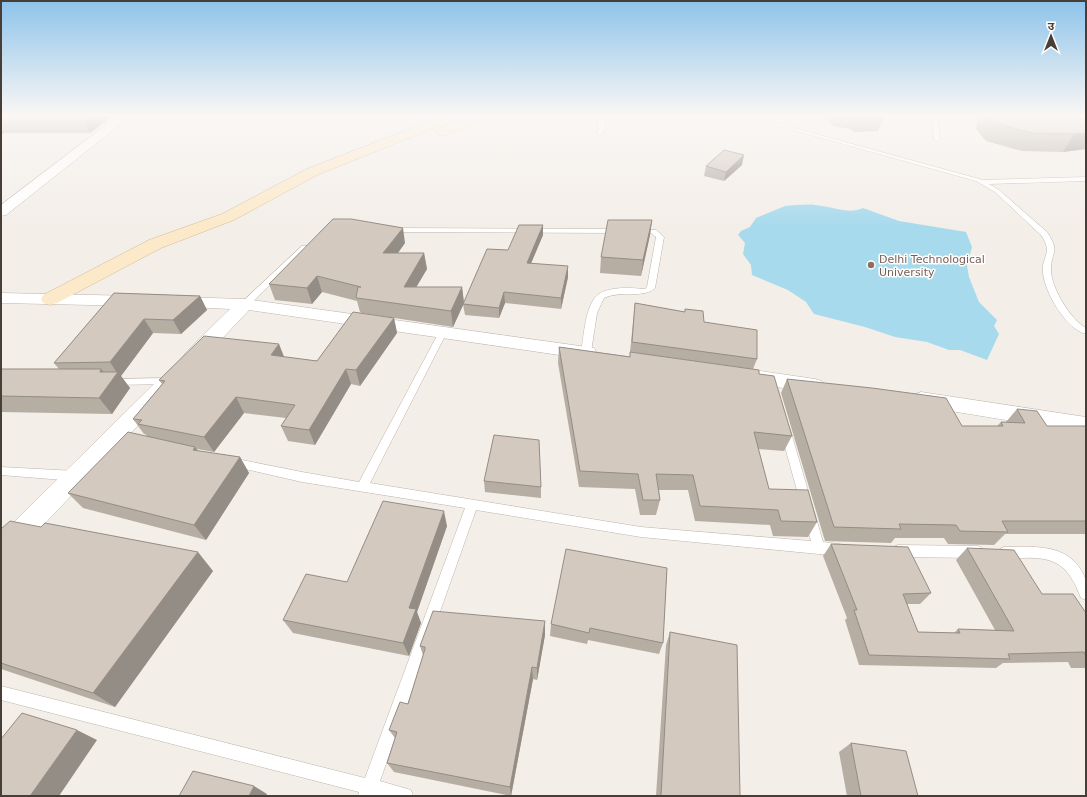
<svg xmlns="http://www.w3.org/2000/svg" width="1087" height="797" font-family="'DejaVu Sans','Noto Sans Devanagari',sans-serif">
	<rect width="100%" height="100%" fill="#f3eee8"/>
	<path fill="#a7daed" d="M 796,205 C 802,205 809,204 815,205 C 830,206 849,215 863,208 L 899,221 L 966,232 L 972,247 L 967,266 L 969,277 L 979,302 L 997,320 L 994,326 L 999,334 L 987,360 L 960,350 L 949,350 L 927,342 L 895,337 L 865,327 L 814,314 L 806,302 L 788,290 L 752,275 L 751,265 L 743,254 L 745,243 L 738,235 L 741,231 L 750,227 L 756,218 L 785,206 Z"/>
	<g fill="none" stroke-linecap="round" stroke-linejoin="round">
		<g stroke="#beb5ab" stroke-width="1">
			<path id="lane" d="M 600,115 L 606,115 L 603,133 L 600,135 L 597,133 Z
				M 739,115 L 747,115 L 983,180 L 1086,177 L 1086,181 L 989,184 L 999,190 L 1047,232 C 1061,253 1051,250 1051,270 C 1051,288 1071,320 1086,328 L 1086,334 C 1066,329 1045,293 1043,273 C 1041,256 1054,254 1041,235 L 995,192 L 976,181 Z
				M 934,115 L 940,115 L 938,123 L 940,139 L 937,141 L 934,139 L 932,123 Z
				M 387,228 L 618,229 L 622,231 L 618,233 L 390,232 L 386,230 Z
				M 635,229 L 656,230 L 664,237 L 655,288 C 645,299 619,290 604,298 L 597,313 L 591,352 L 589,354 L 583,354 L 581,352 C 584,337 585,303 599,294 C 611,286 632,288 645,289 L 647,287 L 656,237 L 651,233 L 635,233 Z
				M 302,246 L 308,246 L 309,248 L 248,306 L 242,306 L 242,302 Z
				M 443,329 L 447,332 L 370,483 L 641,527 L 811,541 L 780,429 L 781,426 L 789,426 L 790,429 L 823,542 L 846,545 L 848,549 L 846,553 L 842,555 L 819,554 L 641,537 L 476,510 L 380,781 L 411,790 L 413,796 L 358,796 L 359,792 L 1,700 L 1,686 L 365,778 L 465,508 L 302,482 L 232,466 L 228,465 L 226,462 L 228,459 L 232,458 L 302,472 L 359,482 L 439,332 Z
				M 169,378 L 174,381 L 169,384 L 113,385 L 108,382 L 113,379 Z
				M 1,467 L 76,471 L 80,473 L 82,476 L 80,479 L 76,481 L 1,475 Z
				M 898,545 L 978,546 L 982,548 L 984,552 L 982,556 L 978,558 L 898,557 L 894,555 L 892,551 L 894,547 Z
				M 1004,547 C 1030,547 1062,543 1079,567 C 1082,571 1085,577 1086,581 C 1087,587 1086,594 1086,600 L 1081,598 C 1078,591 1075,583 1070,576 C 1055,553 1028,558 1004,559 L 1000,557 L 998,553 L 1000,549 Z"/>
		</g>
		<g stroke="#beb5ab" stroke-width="1">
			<path id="street" d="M 119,115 L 132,115 L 6,215 L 1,216 L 1,205 Z
				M 1,293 L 136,296 L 142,297 L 145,301 L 142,305 L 136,306 L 1,303 Z
				M 176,297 L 245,299 L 587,347 L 594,348 L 597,353 L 594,358 L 587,359 L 249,310 L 200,362 L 193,364 L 186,362 L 183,357 L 186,352 L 230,309 L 170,306 L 167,302 L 170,298 Z
				M 746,369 L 815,379 L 822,381 L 825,386 L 822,391 L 815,393 L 739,381 L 736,376 L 739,371 Z
				M 161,382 L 168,384 L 171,389 L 168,394 L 10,560 L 1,564 L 1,535 L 154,384 Z
				M 921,392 L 1086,417 L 1086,433 L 914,405 L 910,400 L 914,395 Z"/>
		</g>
		<g stroke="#d1bb99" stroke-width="1">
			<path id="secondary" d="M 445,115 L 461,115 L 459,118 L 317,175 L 234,220 L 161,248 L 57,303 L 50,305 L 43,303 L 41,299 L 43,295 L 149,240 L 222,214 L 307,169 Z
				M 473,115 L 489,115 L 487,118 L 446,135 L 438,135 L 436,132 L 438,129 Z"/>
		</g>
		<use href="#lane" fill="#fff" fill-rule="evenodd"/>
		<use href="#street" fill="#fff" fill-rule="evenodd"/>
		<use href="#secondary" fill="#fce9c9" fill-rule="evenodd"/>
	</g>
	<path fill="#b6ada3" d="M 1,115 L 114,115 L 90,133 L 4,133 L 1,135 Z
		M 822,115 L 885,115 L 878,131 L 854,132 L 851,129 L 833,126 Z
		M 978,115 L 1086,115 L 1086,149 L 1063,152 L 1022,151 L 986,141 L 976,129 Z
		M 742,165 L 724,181 L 704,176 L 706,166 Z
		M 652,220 L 650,235 L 641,276 L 600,273 L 601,257 Z
		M 543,235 L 531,263 L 568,277 L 561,309 L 505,303 L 499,318 L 465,315 L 463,304 L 508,250 Z
		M 405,243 L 398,253 L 424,253 L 427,269 L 416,287 L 462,287 L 464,303 L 453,327 L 362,313 L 360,312 L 357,301 L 322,292 L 312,304 L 275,300 L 269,284 Z
		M 114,293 L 200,296 L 207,310 L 181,334 L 153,333 L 121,376 L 130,388 L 112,414 L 1,412 L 1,369 L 59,369 L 54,363 Z
		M 635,303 L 685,312 L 685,309 L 757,359 L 753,369 L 630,352 Z
		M 394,318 L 397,333 L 360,386 L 351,384 L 315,445 L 288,441 L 281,426 L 286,418 L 244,413 L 214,452 L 197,449 L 198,451 L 240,457 L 249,473 L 206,540 L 83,508 L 68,493 L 147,436 L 145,434 L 144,434 L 133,419 L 162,384 L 159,380 L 284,357 L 317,361 Z
		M 559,347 L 759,374 L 792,436 L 784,451 L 758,449 L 769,489 L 817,522 L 808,537 L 773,536 L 770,525 L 695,521 L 688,490 L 659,490 L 660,500 L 656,515 L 640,515 L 635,489 L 579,487 L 558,363 Z
		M 787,379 L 962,426 L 997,426 L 1001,422 L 1006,422 L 1017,409 L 1047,426 L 1086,426 L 1086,534 L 1005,534 L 994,545 L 948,544 L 944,538 L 895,538 L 891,543 L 825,541 L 781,393 Z
		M 484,481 L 541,487 L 541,498 L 485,492 Z
		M 447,526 L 417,612 L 421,623 L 409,656 L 293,633 L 283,620 L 347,582 Z
		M 1,529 L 213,571 L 115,707 L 1,669 Z
		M 831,544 L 931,593 L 920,604 L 907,604 L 918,632 L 954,633 L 958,629 L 995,630 L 956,560 L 967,548 L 1042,594 L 1086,613 L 1086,668 L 1071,668 L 1068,662 L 1003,663 L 996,668 L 859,665 L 845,620 L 847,618 L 823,556 Z
		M 667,568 L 663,643 L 659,654 L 588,640 L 587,644 L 550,636 L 551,624 Z
		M 545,621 L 545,635 L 537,680 L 533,679 L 511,796 L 394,772 L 387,763 L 395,738 L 389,730 L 408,704 L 423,655 L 420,646 Z
		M 670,632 L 740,796 L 656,796 L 666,645 Z
		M 851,743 L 918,796 L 847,796 L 839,752 Z"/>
	<path fill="#948d85" d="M 92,115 L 114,115 L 90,133 L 84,121 Z
		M 1,128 L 4,133 L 1,135 Z
		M 1086,133 L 1086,149 L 1063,152 L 1074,134 Z
		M 744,155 L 742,165 L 724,181 L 726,172 Z
		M 652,220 L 650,235 L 641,276 L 643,260 Z
		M 543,225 L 543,235 L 527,273 L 527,263 Z
		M 403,228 L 405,243 L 387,268 L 383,253 Z
		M 424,253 L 427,269 L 407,303 L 404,287 Z
		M 568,266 L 568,277 L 561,309 L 561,298 Z
		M 317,276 L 322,292 L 312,304 L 307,288 Z
		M 462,287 L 464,303 L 453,327 L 451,311 Z
		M 504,292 L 505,303 L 499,318 L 499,308 Z
		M 200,296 L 207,310 L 181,334 L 173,320 Z
		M 394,318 L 397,333 L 360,386 L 356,370 Z
		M 144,319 L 153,333 L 121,376 L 130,388 L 112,414 L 99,398 L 100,372 L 101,369 L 111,382 L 117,373 L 110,362 Z
		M 279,344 L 285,359 L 271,355 Z
		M 346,369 L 351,384 L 315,445 L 309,430 Z
		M 236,397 L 244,413 L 214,452 L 204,437 Z
		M 195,447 L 206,463 L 193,450 Z
		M 240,457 L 249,473 L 206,540 L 194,525 Z
		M 444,511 L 447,526 L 417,612 L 421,623 L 409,656 L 403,643 L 409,608 Z
		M 198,552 L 213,571 L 115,707 L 93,693 Z
		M 545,621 L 545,635 L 537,680 L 537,668 Z
		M 532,667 L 533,679 L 511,796 L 510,787 Z
		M 77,730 L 97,740 L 59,796 L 30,796 Z
		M 254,786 L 267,794 L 266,796 L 249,796 Z"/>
	<path fill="#d4c9be" stroke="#948d85" d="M 1,115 L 92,115 L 84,121 L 1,121 Z
		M 988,115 L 1086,115 L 1086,133 L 1074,134 L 1032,133 L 995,123 Z
		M 724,150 L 744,155 L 726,172 L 706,166 Z
		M 333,219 L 351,219 L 403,228 L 383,253 L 424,253 L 404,287 L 462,287 L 451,311 L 357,298 L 356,297 L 358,287 L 361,287 L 317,276 L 307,288 L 269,284 Z
		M 608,220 L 652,220 L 643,260 L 601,257 Z
		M 519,225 L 543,225 L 527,263 L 568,266 L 561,298 L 504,292 L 499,308 L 463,304 L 487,249 L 508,250 Z
		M 114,293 L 200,296 L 173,320 L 144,319 L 110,362 L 54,363 Z
		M 635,303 L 685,312 L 685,309 L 703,311 L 704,322 L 757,330 L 757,359 L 632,342 Z
		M 353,312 L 394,318 L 356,370 L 346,369 L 309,430 L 281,426 L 295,405 L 236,397 L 204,437 L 138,424 L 142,420 L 133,419 L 165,381 L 159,380 L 204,336 L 279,344 L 271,355 L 317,361 Z
		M 559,347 L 630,357 L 630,352 L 759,370 L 759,374 L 774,376 L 792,436 L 754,432 L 769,489 L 808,490 L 817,522 L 781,521 L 778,510 L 700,506 L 693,475 L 656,474 L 660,500 L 643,500 L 638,474 L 580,471 Z
		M 1,369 L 101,369 L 100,372 L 118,372 L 99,398 L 1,396 Z
		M 787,379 L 872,388 L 946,398 L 962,426 L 1003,426 L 1001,422 L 1025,423 L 1017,409 L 1037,411 L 1047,426 L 1086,426 L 1086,521 L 1002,521 L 1008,532 L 960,531 L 956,525 L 899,524 L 901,529 L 834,527 Z
		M 128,432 L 195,447 L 193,450 L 240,457 L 194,525 L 68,493 Z
		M 494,435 L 539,440 L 541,487 L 484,481 Z
		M 383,501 L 444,511 L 409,608 L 416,609 L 403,643 L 283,620 L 306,574 L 347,582 Z
		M 10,521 L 41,527 L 45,523 L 198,552 L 93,693 L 1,663 L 1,529 Z
		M 831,544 L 908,547 L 931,593 L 903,594 L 918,632 L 960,633 L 958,629 L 1014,631 L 967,548 L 1014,550 L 1042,594 L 1073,594 L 1086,613 L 1086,656 L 1084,652 L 1008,654 L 1010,659 L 869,655 L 854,610 L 857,610 Z
		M 566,549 L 667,568 L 663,643 L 590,628 L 589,633 L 551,624 Z
		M 433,611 L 545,621 L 537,668 L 532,667 L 510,787 L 387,763 L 397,732 L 389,730 L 400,702 L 408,704 L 425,649 L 425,647 L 420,646 Z
		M 670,632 L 737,645 L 740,796 L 661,796 Z
		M 22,713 L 77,730 L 30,796 L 1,796 L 1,739 Z
		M 851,743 L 906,751 L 918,796 L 861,796 Z
		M 193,771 L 254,786 L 249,796 L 179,796 Z"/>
	<linearGradient id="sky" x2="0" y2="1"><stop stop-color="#8ec3ea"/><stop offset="0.51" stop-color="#faf7f5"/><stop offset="1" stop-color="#faf7f5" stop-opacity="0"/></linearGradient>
	<rect width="1087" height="226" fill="url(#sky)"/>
	<circle fill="#8d6e63" stroke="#fff" stroke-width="1.5" cx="871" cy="265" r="4"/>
	<g text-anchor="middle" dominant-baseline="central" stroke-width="3" stroke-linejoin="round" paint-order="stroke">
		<g font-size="11" fill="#785e54" stroke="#fff" text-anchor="start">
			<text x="879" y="259">Delhi Technological<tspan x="879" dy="13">University</tspan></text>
		</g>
	</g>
	<rect width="1087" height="797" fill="none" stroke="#463e37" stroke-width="4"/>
	<g transform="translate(1051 36)" stroke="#ffffff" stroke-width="3" paint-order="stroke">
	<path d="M0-3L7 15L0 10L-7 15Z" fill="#463e37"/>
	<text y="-6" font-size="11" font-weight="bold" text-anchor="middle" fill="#463e37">उ</text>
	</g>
</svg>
